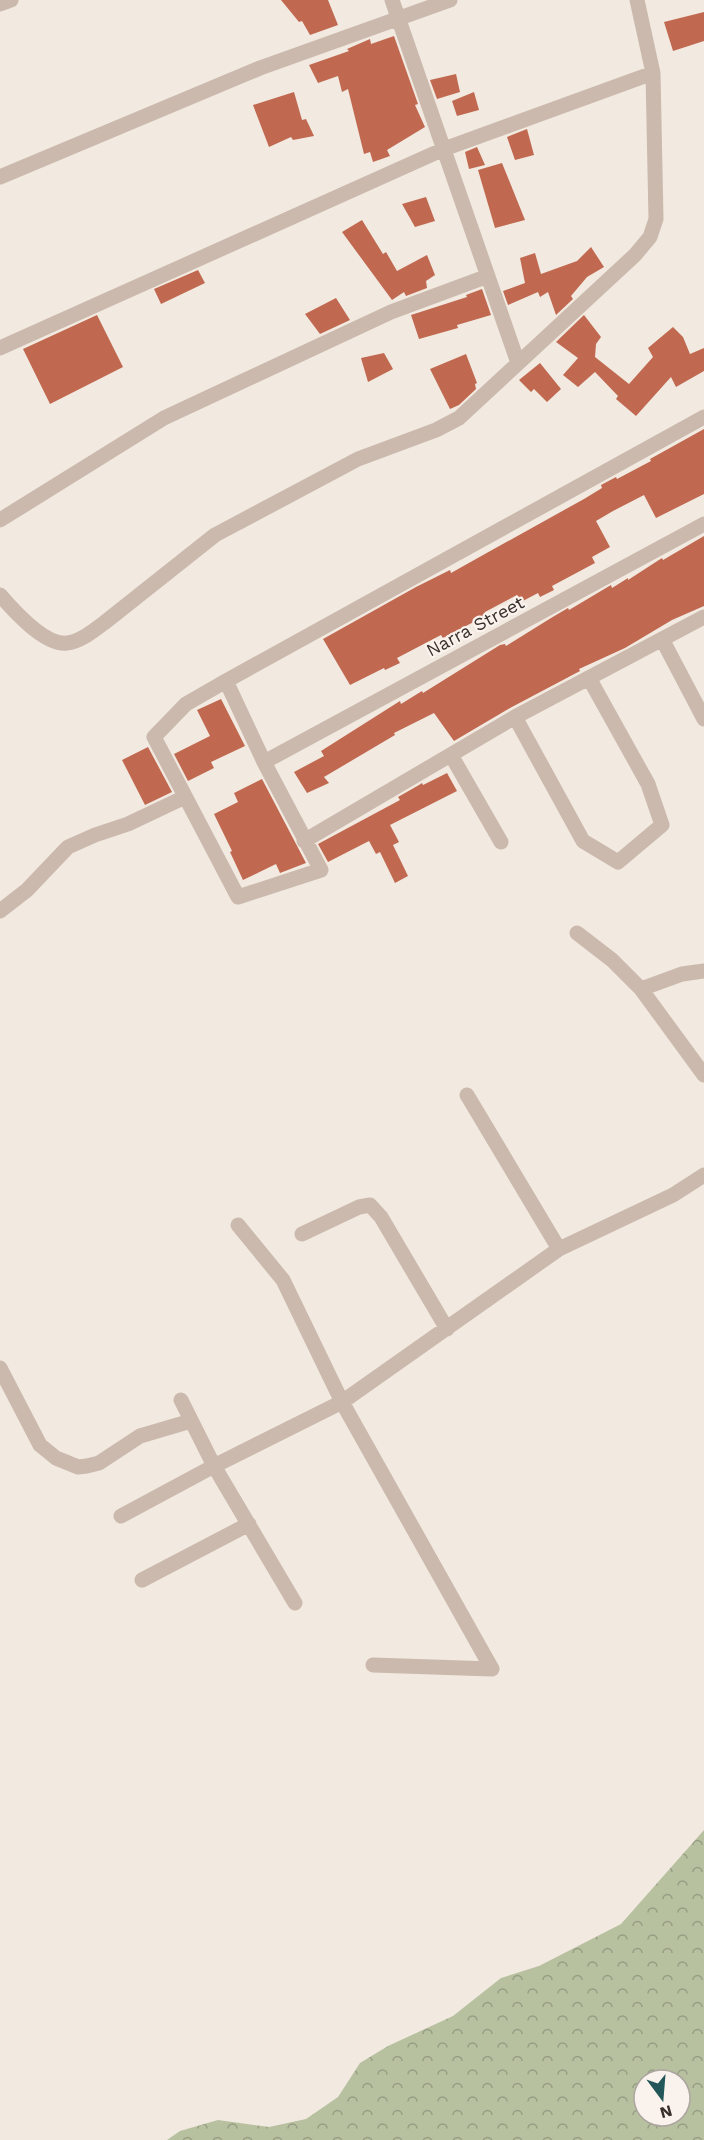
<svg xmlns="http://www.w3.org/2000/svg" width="704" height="2140" font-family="'Work Sans',sans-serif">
	<defs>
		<pattern id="forest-crowns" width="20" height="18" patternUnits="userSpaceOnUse" patternTransform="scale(1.5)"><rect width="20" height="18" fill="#b7c1a0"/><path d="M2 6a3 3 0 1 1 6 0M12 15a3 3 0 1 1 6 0" fill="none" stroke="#969d83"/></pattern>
	</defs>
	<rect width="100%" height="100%" fill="#f2e9e0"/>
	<path fill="url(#forest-crowns)" fill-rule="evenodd" d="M 704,1830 L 704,2140 L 167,2140 L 180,2131 L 218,2120 L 269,2127 L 306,2119 L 338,2097 L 360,2063 L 388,2046 L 453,2016 L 501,1978 L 539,1966 L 621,1924 ZM 644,2080 L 680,2080 L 680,2116 L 644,2116 Z"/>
	<path fill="#c06950" d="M 281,0 L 328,0 L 338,25 L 310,35 L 302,21 L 299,22 Z
		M 704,12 L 704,41 L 673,51 L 664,22 Z
		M 394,36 L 418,104 L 415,105 L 425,127 L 387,150 L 390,156 L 373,162 L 370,152 L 364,154 L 348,89 L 342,92 L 338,76 L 318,83 L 309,65 L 349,51 L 347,49 L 370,39 L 371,44 Z
		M 456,74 L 460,92 L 437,99 L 430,80 Z
		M 294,92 L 302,120 L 306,119 L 314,136 L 293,140 L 291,137 L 269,147 L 253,105 Z
		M 474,92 L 479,110 L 457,116 L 452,101 Z
		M 527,129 L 534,155 L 515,160 L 507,137 Z
		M 477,147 L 485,165 L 469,169 L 465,152 Z
		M 502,163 L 525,220 L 495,228 L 478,170 Z
		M 426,197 L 435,221 L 415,227 L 402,204 Z
		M 362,220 L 383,254 L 386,252 L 397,271 L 427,255 L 435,275 L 426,281 L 427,288 L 406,296 L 404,292 L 392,300 L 342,232 Z
		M 591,247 L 604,267 L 587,277 L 571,296 L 573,299 L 556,315 L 548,292 L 540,297 L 538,292 L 508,305 L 503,291 L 525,283 L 520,258 L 535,253 L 541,274 L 577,261 Z
		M 198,270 L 205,283 L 161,304 L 154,289 Z
		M 482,289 L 491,315 L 457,325 L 458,328 L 419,339 L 411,315 L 467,297 L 466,295 Z
		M 336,298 L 350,320 L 320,334 L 305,314 Z
		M 97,315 L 123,367 L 50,404 L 23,349 Z
		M 584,315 L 601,337 L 596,344 L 595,357 L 629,384 L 653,357 L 648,348 L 673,327 L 683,337 L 690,354 L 704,348 L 704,371 L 676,387 L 671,377 L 636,416 L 616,399 L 618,396 L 595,372 L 578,387 L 563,375 L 578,358 L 556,342 Z
		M 384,353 L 393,369 L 368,382 L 361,358 Z
		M 466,354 L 477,383 L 475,384 L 476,389 L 459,405 L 450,409 L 430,369 Z
		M 540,363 L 561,389 L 547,402 L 534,389 L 531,392 L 519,380 Z
		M 704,429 L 704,494 L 656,518 L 644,495 L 613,511 L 596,521 L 610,547 L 592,557 L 595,563 L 552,586 L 554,590 L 540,597 L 538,593 L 521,602 L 517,595 L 485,612 L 487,615 L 443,638 L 441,635 L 397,658 L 400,663 L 385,670 L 384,668 L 350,685 L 323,639 L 416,587 L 450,570 L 451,573 L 492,550 L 584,499 L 602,488 L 601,485 L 616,477 L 617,479 L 651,461 L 650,459 Z
		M 704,536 L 704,606 L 672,620 L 625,648 L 579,669 L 580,671 L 510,708 L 454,741 L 434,713 L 394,733 L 395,735 L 324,777 L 329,783 L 307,793 L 294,772 L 324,756 L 321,751 L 400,701 L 401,704 L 422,691 L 423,693 L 500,645 L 505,644 L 506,646 L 551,618 L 568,608 L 569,610 L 611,585 L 612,588 L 628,578 L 628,580 L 662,558 L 663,560 Z
		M 221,699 L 245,746 L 211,762 L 214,768 L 188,781 L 174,754 L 210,736 L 197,710 Z
		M 148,747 L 172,792 L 145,805 L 122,760 Z
		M 447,773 L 457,791 L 390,825 L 399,842 L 393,845 L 408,876 L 395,883 L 380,852 L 376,854 L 369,841 L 328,862 L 318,844 L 400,800 L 398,797 L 419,785 L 422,783 L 423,785 Z
		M 262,779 L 306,863 L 280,873 L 276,864 L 243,880 L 230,852 L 232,851 L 214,814 L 238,802 L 234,793 Z"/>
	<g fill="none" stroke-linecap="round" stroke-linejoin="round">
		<path stroke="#cab9ac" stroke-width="15" d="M 392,0 L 518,363
			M 0,4 L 11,0
			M 0,177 L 260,68 L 450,0
			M 0,348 L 444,149 L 653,73
			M 0,520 L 164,418 L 391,312 L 488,276
			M 0,595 C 13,610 45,646 67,643 C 80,642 93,631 104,623 L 215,535 L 358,459 L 436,430 L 459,418 L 635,255 L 650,237 L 656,219 L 653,73 L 637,0
			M 662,639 L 704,719
			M 226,681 L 264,762 L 321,870 L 238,897 L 154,737 L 186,704 L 226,681 L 704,417
			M 515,717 L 583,841 L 618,862 L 662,825 L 648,784 L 589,678
			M 451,755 L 501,842
			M 264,762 L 704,524
			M 304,841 L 515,717 L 704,617
			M 0,911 L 27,890 L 68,847 L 95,835 L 128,824 L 185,797
			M 577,933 L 612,960 L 641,989 L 704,1075
			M 641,989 L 682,974 L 704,971
			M 467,1095 L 559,1249
			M 238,1225 L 283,1280 L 342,1402 L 492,1669 L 373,1665
			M 302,1234 L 359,1207 L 370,1205 L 381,1217 L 447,1329
			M 0,1368 L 40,1445 L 56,1458 L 78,1467 L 87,1466 L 99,1463 L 140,1436 L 191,1421
			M 121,1516 L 214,1466 L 181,1400
			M 142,1580 L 249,1524
			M 295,1603 L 214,1466 L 342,1402 L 559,1249 L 673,1195 L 704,1175"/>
	</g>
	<g text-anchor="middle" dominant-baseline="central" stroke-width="4.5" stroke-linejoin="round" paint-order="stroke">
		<g font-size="18" fill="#392f2b" stroke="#faf3ed">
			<text transform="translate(475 626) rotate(-28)">Narra Street</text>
		</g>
	</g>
	<g transform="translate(662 2098) rotate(164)"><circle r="28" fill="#faf3ed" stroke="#ada59f" stroke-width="1.5"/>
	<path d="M0-4.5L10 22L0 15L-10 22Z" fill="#225659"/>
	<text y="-9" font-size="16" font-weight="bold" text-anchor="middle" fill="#392f2b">N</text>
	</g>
</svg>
